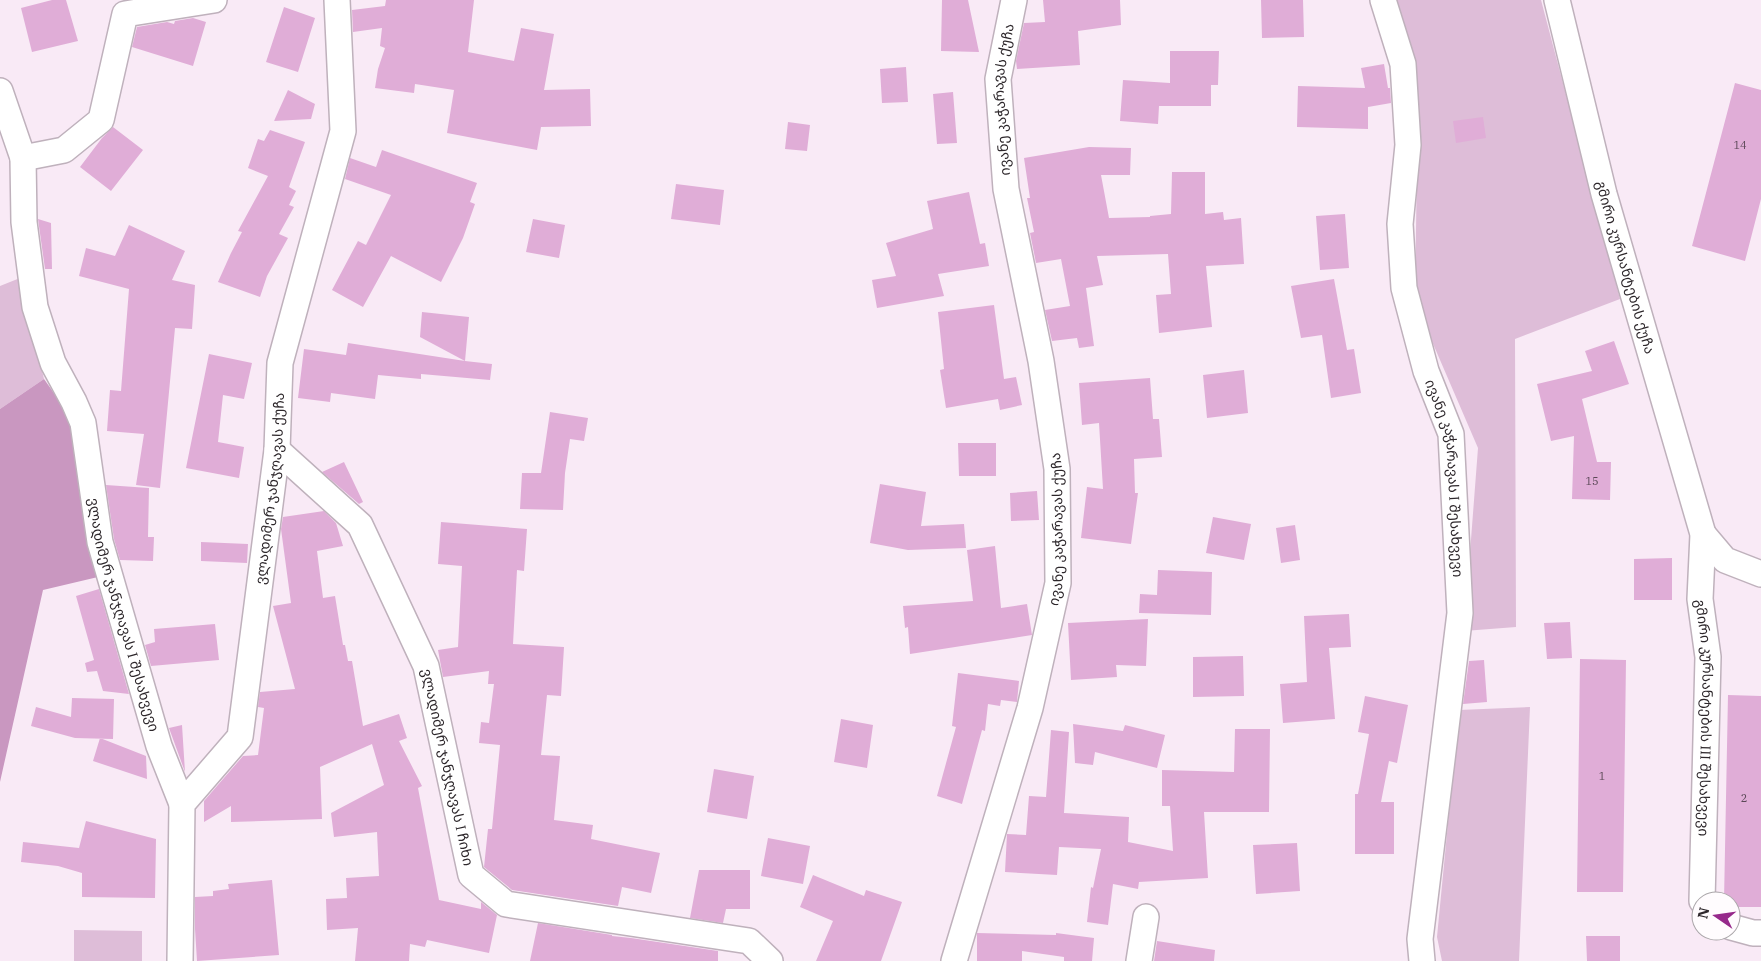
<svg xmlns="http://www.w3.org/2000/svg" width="1761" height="961" font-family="'IBM Plex Serif','Noto Sans Georgian',serif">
	<rect width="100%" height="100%" fill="#f9eaf6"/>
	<path fill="#debdd8" d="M 1396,0 L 1541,0 L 1620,299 L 1515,339 L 1516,627 L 1464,631 L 1478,448 L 1415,302 L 1418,87 Z
		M 20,278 L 44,379 L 0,409 L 0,286 Z
		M 1530,707 L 1519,961 L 1442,961 L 1437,937 L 1459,710 Z
		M 74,930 L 142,931 L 142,961 L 74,961 Z"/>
	<path fill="#c997c0" d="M 44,379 L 75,423 L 98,577 L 43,590 L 0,782 L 0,409 Z"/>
	<path fill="#e0add7" d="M 52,0 L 66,0 L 78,41 L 32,52 L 21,8 Z
		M 386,0 L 474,0 L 468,52 L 514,61 L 521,28 L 554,34 L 544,90 L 590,89 L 591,126 L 541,127 L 537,150 L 447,133 L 454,90 L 415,84 L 414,93 L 375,88 L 378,69 L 385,48 L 380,46 L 382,28 L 353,32 L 352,10 L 385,6 Z
		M 942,0 L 968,0 L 979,52 L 941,51 Z
		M 1043,0 L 1120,0 L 1121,25 L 1078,31 L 1080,65 L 1017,69 L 1016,61 L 1024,23 L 1045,22 Z
		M 1261,0 L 1303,0 L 1304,37 L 1262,38 Z
		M 284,7 L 315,18 L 298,72 L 266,62 Z
		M 193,18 L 206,22 L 193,66 L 132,47 L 137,27 L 167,22 L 174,24 L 175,21 Z
		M 1170,51 L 1219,51 L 1218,85 L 1211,85 L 1211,106 L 1159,106 L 1158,124 L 1120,121 L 1123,80 L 1170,83 Z
		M 1384,64 L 1388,88 L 1390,88 L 1391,103 L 1368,107 L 1368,129 L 1297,127 L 1298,86 L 1365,88 L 1361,68 Z
		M 906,67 L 908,102 L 882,103 L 880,69 Z
		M 1735,83 L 1761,90 L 1761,199 L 1745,261 L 1692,246 Z
		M 288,90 L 315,104 L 311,119 L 274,121 Z
		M 953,92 L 957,143 L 937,144 L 933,94 Z
		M 1483,117 L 1486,138 L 1456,143 L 1453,121 Z
		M 788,122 L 810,125 L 807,151 L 785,149 Z
		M 113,127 L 143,150 L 111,191 L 80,167 L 102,138 Z
		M 270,130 L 305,142 L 289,187 L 296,191 L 289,205 L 294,207 L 279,234 L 288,238 L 267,276 L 260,297 L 218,282 L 231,253 L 242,232 L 238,231 L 268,176 L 248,168 L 258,139 L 264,141 Z
		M 1089,147 L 1131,148 L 1130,175 L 1101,175 L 1109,218 L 1150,217 L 1150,216 L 1171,214 L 1172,172 L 1205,172 L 1205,214 L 1223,212 L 1224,220 L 1241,218 L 1244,264 L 1206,266 L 1212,327 L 1159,333 L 1156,295 L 1171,294 L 1168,254 L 1097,256 L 1103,285 L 1086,288 L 1094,346 L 1079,348 L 1077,338 L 1052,341 L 1045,310 L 1070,306 L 1061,259 L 1036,263 L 1030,233 L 1034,232 L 1027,198 L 1030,198 L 1024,158 Z
		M 382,150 L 477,183 L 470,202 L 475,204 L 463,238 L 441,282 L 391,256 L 363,307 L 332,290 L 358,241 L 366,245 L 391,195 L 345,179 L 350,158 L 376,167 Z
		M 676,184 L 724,190 L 720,225 L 671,219 Z
		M 969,192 L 980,244 L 985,243 L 989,266 L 938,274 L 944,296 L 877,308 L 872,280 L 896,276 L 886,243 L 933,229 L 927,201 Z
		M 1345,214 L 1349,268 L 1320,270 L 1316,216 Z
		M 38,219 L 51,223 L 52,269 L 45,269 Z
		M 533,219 L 565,225 L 559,258 L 526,252 Z
		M 129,225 L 185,251 L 172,280 L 195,285 L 192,329 L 175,328 L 160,488 L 136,485 L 144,434 L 107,431 L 110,390 L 121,391 L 129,289 L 79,276 L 86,248 L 115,256 Z
		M 1334,279 L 1347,350 L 1354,349 L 1361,393 L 1331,398 L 1322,335 L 1301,338 L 1291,286 Z
		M 994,305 L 1004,379 L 1016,377 L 1022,405 L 1000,410 L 998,399 L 946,408 L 940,370 L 944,369 L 938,312 Z
		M 422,312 L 469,317 L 465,361 L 492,364 L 490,380 L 421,374 L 421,379 L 378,375 L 375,399 L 331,393 L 330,402 L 298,398 L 304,349 L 346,355 L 348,343 L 465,361 L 420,337 Z
		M 1614,341 L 1629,384 L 1582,399 L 1597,462 L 1611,462 L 1610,500 L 1572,499 L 1574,436 L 1551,441 L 1537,384 L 1592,371 L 1585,351 Z
		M 209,354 L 252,363 L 244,399 L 223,395 L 218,442 L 244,447 L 239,478 L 186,468 Z
		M 1244,370 L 1248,413 L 1207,418 L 1203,375 Z
		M 1150,378 L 1153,419 L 1159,419 L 1162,457 L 1134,459 L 1135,493 L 1138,493 L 1131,544 L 1081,538 L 1087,487 L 1103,489 L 1099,423 L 1082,425 L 1079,383 Z
		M 550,412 L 588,418 L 584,441 L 570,439 L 565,473 L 563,510 L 520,509 L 522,473 L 541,473 Z
		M 958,443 L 996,443 L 996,476 L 959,476 Z
		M 344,462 L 363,502 L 359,504 L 322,472 Z
		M 880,484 L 926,492 L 921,526 L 964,524 L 966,548 L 908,550 L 870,543 Z
		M 106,485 L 149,488 L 148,537 L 154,537 L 153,561 L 120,560 L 114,539 Z
		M 1037,491 L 1039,520 L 1011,521 L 1010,493 Z
		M 324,511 L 336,523 L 343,546 L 317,551 L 323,598 L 335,596 L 343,645 L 345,645 L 348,661 L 352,661 L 363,726 L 399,714 L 407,738 L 399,741 L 422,786 L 418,788 L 439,900 L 481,909 L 481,902 L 497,915 L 489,953 L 427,940 L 425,947 L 410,944 L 409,961 L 355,961 L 358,928 L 327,930 L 326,899 L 347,898 L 346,878 L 379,876 L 377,832 L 334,837 L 331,813 L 384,785 L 372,744 L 320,767 L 322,819 L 231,822 L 231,806 L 204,822 L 204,801 L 243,756 L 258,755 L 264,708 L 258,707 L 260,692 L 295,689 L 273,606 L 291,603 L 281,529 L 283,517 Z
		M 1213,517 L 1251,524 L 1244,560 L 1206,553 Z
		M 441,522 L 527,529 L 524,571 L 517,570 L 513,644 L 564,647 L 561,696 L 547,695 L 541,755 L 560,756 L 554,820 L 593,825 L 591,839 L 660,853 L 651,893 L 622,887 L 618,906 L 512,890 L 484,867 L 488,829 L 492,829 L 500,745 L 479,743 L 481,722 L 489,723 L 494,684 L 488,684 L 489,671 L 443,677 L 438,650 L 458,647 L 462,566 L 438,564 Z
		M 1295,525 L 1300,560 L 1281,563 L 1276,528 Z
		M 201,542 L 248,544 L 247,563 L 201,561 Z
		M 995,546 L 1001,608 L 1027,604 L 1032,635 L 910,654 L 908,627 L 905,628 L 903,606 L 973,601 L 967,550 Z
		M 1672,558 L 1672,600 L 1634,600 L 1634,559 Z
		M 1158,570 L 1212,572 L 1211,615 L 1139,613 L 1140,594 L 1157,595 Z
		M 99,589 L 129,694 L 103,691 L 97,671 L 87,672 L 85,663 L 94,660 L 76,596 Z
		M 1349,614 L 1351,647 L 1329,648 L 1335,719 L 1283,723 L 1280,684 L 1307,682 L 1304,616 Z
		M 1148,619 L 1146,666 L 1116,665 L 1117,677 L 1071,680 L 1068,623 Z
		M 1570,622 L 1572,658 L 1547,659 L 1544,623 Z
		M 215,624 L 219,660 L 151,666 L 145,645 L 155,642 L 154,629 Z
		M 1243,656 L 1244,696 L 1193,697 L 1193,657 Z
		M 1580,659 L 1626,660 L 1623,892 L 1577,892 Z
		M 1484,660 L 1487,702 L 1463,704 L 1469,661 Z
		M 958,673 L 1019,681 L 1017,702 L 1001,700 L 1000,706 L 988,704 L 985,731 L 982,730 L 962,804 L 937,796 L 956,727 L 952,726 Z
		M 1728,695 L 1761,696 L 1761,907 L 1731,907 L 1731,901 L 1724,901 Z
		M 1365,696 L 1408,705 L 1397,763 L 1389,761 L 1381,802 L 1394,802 L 1394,854 L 1355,854 L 1355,794 L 1358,794 L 1369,734 L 1358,732 Z
		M 72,698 L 114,699 L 113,739 L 75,738 L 31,726 L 36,707 L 71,717 Z
		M 841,719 L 873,725 L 867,768 L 834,762 Z
		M 1073,724 L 1123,731 L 1125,725 L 1165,735 L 1157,768 L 1095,752 L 1093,765 L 1075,763 Z
		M 182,725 L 185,772 L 169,728 Z
		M 1235,729 L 1270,729 L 1269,812 L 1204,812 L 1208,878 L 1139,882 L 1138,889 L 1113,884 L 1108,925 L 1087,922 L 1091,887 L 1093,888 L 1101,849 L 1059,847 L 1057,875 L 1005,872 L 1007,834 L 1026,835 L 1029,796 L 1046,797 L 1051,730 L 1069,732 L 1064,813 L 1129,817 L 1128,842 L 1173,851 L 1170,806 L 1162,806 L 1162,770 L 1234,772 Z
		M 100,738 L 146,756 L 147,779 L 93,761 Z
		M 714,769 L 754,776 L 747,819 L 707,812 Z
		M 86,821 L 156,839 L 155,898 L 82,897 L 82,873 L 58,866 L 21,862 L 23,842 L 79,848 Z
		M 768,838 L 810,846 L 803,884 L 761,876 Z
		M 1297,843 L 1300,891 L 1256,894 L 1253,845 Z
		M 699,870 L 750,870 L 750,909 L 726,909 L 723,923 L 690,918 Z
		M 813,875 L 864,896 L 866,890 L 902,902 L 881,961 L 816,961 L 833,921 L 800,907 Z
		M 272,880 L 279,955 L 197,961 L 195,929 L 195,897 L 213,896 L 213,891 L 229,889 L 228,884 Z
		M 538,923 L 612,935 L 612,936 L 631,938 L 718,951 L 718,961 L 530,961 Z
		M 977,933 L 1056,935 L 1056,933 L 1094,938 L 1092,961 L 1064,961 L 1064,957 L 1022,951 L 1022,961 L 977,961 Z
		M 1586,936 L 1620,936 L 1620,961 L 1587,961 Z
		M 1157,941 L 1215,950 L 1214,961 L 1154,961 Z"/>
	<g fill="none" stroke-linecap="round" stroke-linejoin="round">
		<g stroke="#bfb1bc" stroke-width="28">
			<g id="minor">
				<path id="s1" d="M 1383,0 L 1403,64 L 1408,145 L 1400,224 L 1404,288 L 1426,371 L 1451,434 L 1460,613 L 1420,939 L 1422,961"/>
				<path id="s2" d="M 1557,0 L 1604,194 L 1703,534 L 1700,599 L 1708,657 L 1702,901"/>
				<path d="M 0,91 L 23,158 L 64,150 L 101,120 L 125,14 L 214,0"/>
				<path id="s3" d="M 23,158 L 24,222 L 35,307 L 53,363 L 74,402 L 83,423 L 100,542 L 159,746 L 182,804"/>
				<path id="s4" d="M 277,450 L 360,525 L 426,666 L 471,875 L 506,904 L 749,941 L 770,961"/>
				<path d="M 1703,534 L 1725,560 L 1761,574"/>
				<path d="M 1731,927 L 1753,933 L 1761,933"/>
				<path id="s5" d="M 180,961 L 182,804 L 240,737 L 277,450 L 280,363 L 343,131 L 337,0"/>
				<path id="s6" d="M 954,961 L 1030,708 L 1058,583 L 1057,469 L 1041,361 L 1006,189 L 998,79 L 1014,0"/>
				<path d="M 1139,961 L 1146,917"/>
			</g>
		</g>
		<use href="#minor" stroke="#fff" stroke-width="25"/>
	</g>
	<g text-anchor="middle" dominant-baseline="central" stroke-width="4.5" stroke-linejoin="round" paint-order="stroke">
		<g font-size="11" fill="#5a4856">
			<text x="1740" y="145">14</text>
			<text x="1592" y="481">15</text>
			<text x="1602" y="776">1</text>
			<text x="1744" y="798">2</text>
		</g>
		<g font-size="14" fill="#2d272b" stroke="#fffcfe">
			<text stroke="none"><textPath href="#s6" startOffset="881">ივანე კაჭარავას ქუჩა</textPath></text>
			<text stroke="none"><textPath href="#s2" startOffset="276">გმირი კურსანტების ქუჩა</textPath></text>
			<text stroke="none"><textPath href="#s1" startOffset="488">ივანე კაჭარავას I შესახვევი</textPath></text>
			<text stroke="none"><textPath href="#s5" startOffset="496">ვლადიმერ ჯანჯღავას ქუჩა</textPath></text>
			<text stroke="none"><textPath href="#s6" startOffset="446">ივანე კაჭარავას ქუჩა</textPath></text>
			<text stroke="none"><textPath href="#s3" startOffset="472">ვლადიმერ ჯანჯღავას I შესახვევი</textPath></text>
			<text stroke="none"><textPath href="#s2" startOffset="738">გმირი კურსანტების III შესახვევი</textPath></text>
			<text stroke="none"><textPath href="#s4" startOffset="371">ვლადიმერ ჯანჯღავას I ჩიხი</textPath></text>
		</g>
	</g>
	<g transform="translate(1716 916) rotate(283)"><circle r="24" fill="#fffcfe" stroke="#aba7aa"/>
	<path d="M0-4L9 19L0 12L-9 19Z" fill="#96298b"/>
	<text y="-8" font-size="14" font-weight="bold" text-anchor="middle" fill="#2d272b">N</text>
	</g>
</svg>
